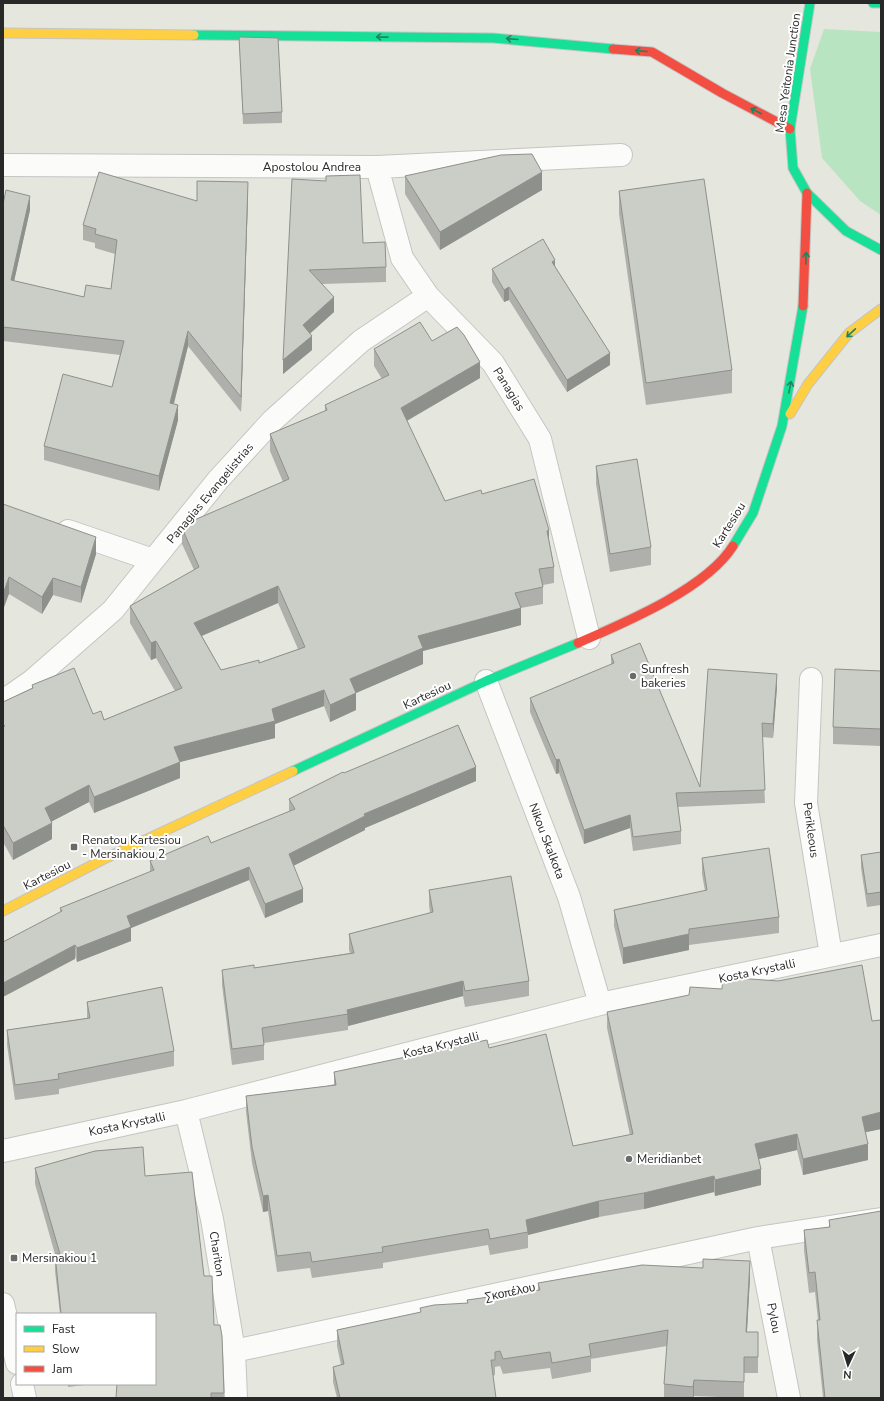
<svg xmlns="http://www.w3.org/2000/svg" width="884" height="1401" font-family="'Nunito Sans',sans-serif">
	<rect width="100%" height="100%" fill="#e5e7de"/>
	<path fill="#b9e4c2" d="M 824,29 L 881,32 L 881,215 L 860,201 L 822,158 L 810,69 Z"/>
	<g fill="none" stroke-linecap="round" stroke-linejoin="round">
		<g stroke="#c5c4c3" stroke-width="24">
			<path id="street" d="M 3,165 L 377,167 L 621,155
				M 377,167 L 402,258 L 428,296 L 493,363 L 540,439 L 589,638
				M 68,531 L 153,560
				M 811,679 L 806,803 L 831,955
				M 486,681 L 569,897 L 600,1004
				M 3,701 L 32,681 L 113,610 L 218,480 L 272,421 L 361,341 L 428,296
				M 186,1111 L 212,1219 L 234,1351 L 236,1398
				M 3,1151 L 186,1111 L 600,1004 L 881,945
				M 758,1238 L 789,1398
				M 3,1304 L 17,1363
				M 234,1351 L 758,1238 L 881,1219
				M 22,1384 L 25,1398"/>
		</g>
		<g stroke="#c5c4c3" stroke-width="11">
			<path id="fast" d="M 810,3 L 790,129 L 793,168 L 807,193 L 846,231 L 881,250
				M 873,3 L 881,3
				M 194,35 L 493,38 L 613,49
				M 733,546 L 753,513 L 782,426 L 803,306
				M 293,771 L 486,681 L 578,643"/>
		</g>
		<g stroke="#c5c4c3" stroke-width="11">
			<path id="slow" d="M 3,33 L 194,35
				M 790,414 L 808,384 L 849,333 L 881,309
				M 3,911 L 102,860 L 293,771"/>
		</g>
		<g stroke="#c5c4c3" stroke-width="11">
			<path id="jam" d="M 613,49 L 652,52 L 722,93 L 790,129
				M 803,306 L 807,193
				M 578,643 C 624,623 706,589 733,546"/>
		</g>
		<use href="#street" stroke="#fbfbfa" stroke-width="22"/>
		<use href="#fast" stroke="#16e098" stroke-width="9"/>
		<use href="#slow" stroke="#ffcf43" stroke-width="9"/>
		<use href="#jam" stroke="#f24e42" stroke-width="9"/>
	</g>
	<path fill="#afb0ab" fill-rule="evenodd" d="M 239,37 L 282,112 L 282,123 L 243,124 Z
		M 405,176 L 542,190 L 440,250 L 405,194 Z
		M 292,179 L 363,243 L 386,267 L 386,282 L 322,284 L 334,312 L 310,333 L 312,350 L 283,374 Z
		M 619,191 L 732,370 L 732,393 L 646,405 L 619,214 Z
		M 248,196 L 241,412 L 188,346 L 174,404 L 178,420 L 159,491 L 44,460 L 44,446 L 112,387 L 120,355 L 3,341 L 3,204 L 30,210 L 14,281 L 84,297 L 111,289 L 115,254 L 95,248 L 95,243 L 83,240 L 83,225 L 197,201 Z
		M 555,266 L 610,365 L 567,392 L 509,300 L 504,302 L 492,282 L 492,269 Z
		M 432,341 L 480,378 L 407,421 L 445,501 L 482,494 L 549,540 L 554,567 L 554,583 L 543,585 L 543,604 L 521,608 L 521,625 L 423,651 L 423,664 L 356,693 L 356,710 L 330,722 L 324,706 L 275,724 L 275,738 L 180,762 L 180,778 L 94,813 L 89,802 L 52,821 L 52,839 L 13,860 L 3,842 L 3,702 L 32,688 L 32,685 L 104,720 L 175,691 L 156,658 L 151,660 L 130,623 L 130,606 L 194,570 L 182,544 L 182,528 L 283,482 L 270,451 L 270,434 L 325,411 L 325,405 L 382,379 L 374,366 L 374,349 ZM 278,603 L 298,649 L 259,663 L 221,670 L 202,636 Z
		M 596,466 L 651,547 L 651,565 L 610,572 L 596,484 Z
		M 3,504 L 96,554 L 81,603 L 53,595 L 42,614 L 9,594 Z
		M 611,655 L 700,787 L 777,687 L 773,738 L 762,737 L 765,803 L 678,807 L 681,831 L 681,844 L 633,851 L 630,828 L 584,844 L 559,773 L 556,774 L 530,712 L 530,698 L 611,665 Z
		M 881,671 L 881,746 L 833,744 L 833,727 Z
		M 344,773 L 476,781 L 365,828 L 365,830 L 293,866 L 303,902 L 265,918 L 249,880 L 131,928 L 131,941 L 77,962 L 60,911 L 60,908 L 150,872 L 150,861 L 211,843 L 289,812 L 289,799 Z
		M 881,852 L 881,905 L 867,907 L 861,868 L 861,855 Z
		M 702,858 L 779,917 L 779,933 L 689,945 L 689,950 L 623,964 L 614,926 L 614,910 L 705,891 L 702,874 Z
		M 429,890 L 529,981 L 529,996 L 465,1007 L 463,996 L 348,1026 L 348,1030 L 264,1043 L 264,1060 L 232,1065 L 222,985 L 222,970 L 254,968 L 350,953 L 349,950 L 349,934 L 430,913 L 429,905 Z
		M 87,1002 L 174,1051 L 174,1066 L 59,1089 L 59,1094 L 15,1100 L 7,1045 L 7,1030 L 87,1018 Z
		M 607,1012 L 881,1129 L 866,1132 L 868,1160 L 803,1175 L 797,1150 L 759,1159 L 761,1185 L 715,1196 L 714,1192 L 644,1209 L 599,1217 L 528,1235 L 528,1248 L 490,1255 L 488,1245 L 383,1263 L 383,1268 L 312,1278 L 310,1268 L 277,1272 L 268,1211 L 263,1212 L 252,1163 L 246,1112 L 246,1096 L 334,1085 L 334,1072 L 489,1048 L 573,1146 L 630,1135 L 607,1028 Z
		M 35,1168 L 145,1176 L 204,1276 L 214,1325 L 222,1336 L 224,1398 L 116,1398 L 155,1314 L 60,1314 L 55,1271 L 55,1254 L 35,1184 Z
		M 829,1220 L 881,1398 L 823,1398 L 817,1340 L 817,1320 L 818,1320 L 815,1292 L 809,1293 L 804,1250 L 804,1230 L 829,1227 Z
		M 750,1277 L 747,1332 L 758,1348 L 758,1373 L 744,1373 L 744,1398 L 694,1396 L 694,1398 L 664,1398 L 664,1384 L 667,1346 L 591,1359 L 591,1372 L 552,1379 L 550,1368 L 503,1374 L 500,1366 L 495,1367 L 495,1375 L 493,1376 L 496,1398 L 337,1398 L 333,1382 L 333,1367 L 341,1365 L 337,1346 L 337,1330 L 467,1303 L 467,1300 L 538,1291 L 538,1283 Z
		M 68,1384 L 93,1384 L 68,1387 Z"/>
	<path fill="#8e908b" d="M 542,172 L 542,190 L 440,250 L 440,232 Z
		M 248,182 L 248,196 L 241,412 L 241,397 Z
		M 30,196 L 30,210 L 11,295 L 11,280 Z
		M 555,260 L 555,272 L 552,262 Z
		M 509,287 L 509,300 L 504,302 L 504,290 Z
		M 334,297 L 334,312 L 303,340 L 303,325 Z
		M 188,331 L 188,346 L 170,418 L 170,403 Z
		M 312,336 L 312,350 L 283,374 L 283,360 Z
		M 610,353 L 610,365 L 567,392 L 567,380 Z
		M 480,362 L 480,378 L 401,424 L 401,408 Z
		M 178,405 L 178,420 L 159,491 L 159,476 Z
		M 549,530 L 549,547 L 547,531 Z
		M 96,537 L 96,554 L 81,603 L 81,587 Z
		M 9,577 L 9,594 L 3,610 L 3,594 Z
		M 53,578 L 53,595 L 42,614 L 42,597 Z
		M 278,586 L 278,603 L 194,639 L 194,623 Z
		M 521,608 L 521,625 L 423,651 L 423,664 L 356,693 L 356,710 L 330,722 L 330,705 L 350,679 L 418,636 Z
		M 156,641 L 156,658 L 151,660 L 151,643 Z
		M 777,674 L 777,687 L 773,738 L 773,724 Z
		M 324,690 L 324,706 L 275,724 L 275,738 L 180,762 L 180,778 L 94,813 L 94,797 L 174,747 L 272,709 Z
		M 559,759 L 559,773 L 556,774 L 556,760 Z
		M 476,767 L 476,781 L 365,828 L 365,830 L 289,868 L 289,854 L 364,814 Z
		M 89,785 L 89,802 L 45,825 L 45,808 Z
		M 630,815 L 630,828 L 584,844 L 584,830 Z
		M 52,823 L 52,839 L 13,860 L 13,843 Z
		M 249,867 L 249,880 L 131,928 L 131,941 L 77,962 L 77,948 L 127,916 Z
		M 303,889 L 303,902 L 265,918 L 265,904 Z
		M 689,934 L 689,950 L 623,964 L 623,948 Z
		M 75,945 L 75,959 L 3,997 L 3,983 Z
		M 463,981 L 463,996 L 348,1026 L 347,1010 Z
		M 881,1112 L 881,1129 L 862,1133 L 862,1117 Z
		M 797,1134 L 797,1150 L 755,1160 L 755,1144 Z
		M 868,1144 L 868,1160 L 803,1175 L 803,1159 Z
		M 761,1169 L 761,1185 L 715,1196 L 715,1180 Z
		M 714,1176 L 714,1192 L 644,1209 L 644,1193 Z
		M 268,1195 L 268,1211 L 263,1212 L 263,1196 Z
		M 599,1201 L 599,1217 L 528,1235 L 526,1220 Z
		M 750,1261 L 750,1277 L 746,1348 L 746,1332 Z
		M 694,1380 L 694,1396 L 693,1398 L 693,1387 Z"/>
	<path fill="#cbcdc7" stroke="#8e908b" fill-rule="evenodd" d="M 239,37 L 278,38 L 282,112 L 243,114 Z
		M 532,154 L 542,172 L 440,232 L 405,176 L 501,155 Z
		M 99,172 L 197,201 L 197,181 L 248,182 L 241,397 L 188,331 L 170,403 L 178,405 L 159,476 L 44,446 L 63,374 L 112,387 L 124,341 L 3,327 L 3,204 L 6,190 L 30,196 L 11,280 L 84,297 L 86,285 L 111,289 L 117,240 L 95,234 L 96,229 L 83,225 Z
		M 360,175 L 363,243 L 385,242 L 386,267 L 309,270 L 334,297 L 303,325 L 312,336 L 283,360 L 292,179 L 326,181 L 326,176 Z
		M 704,179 L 732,370 L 646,383 L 619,191 Z
		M 543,239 L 555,260 L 552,262 L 610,353 L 567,380 L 509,287 L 504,290 L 492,269 Z
		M 420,322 L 432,341 L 457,327 L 464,335 L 480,362 L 401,408 L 445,501 L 481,490 L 482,494 L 534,479 L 549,530 L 547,531 L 554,567 L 539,569 L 543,587 L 515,593 L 521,608 L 418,636 L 423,648 L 350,679 L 356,693 L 330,705 L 324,690 L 272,709 L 275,721 L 174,747 L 180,762 L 94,797 L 89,785 L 45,808 L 52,823 L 13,843 L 3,825 L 3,726 L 5,726 L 3,725 L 3,702 L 33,688 L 32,685 L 74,668 L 93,714 L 101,711 L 104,720 L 182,688 L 156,641 L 151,643 L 130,606 L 199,567 L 182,528 L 185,524 L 289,479 L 270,434 L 327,410 L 325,405 L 389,375 L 374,349 ZM 278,586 L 305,647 L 259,663 L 259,660 L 221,670 L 194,623 Z
		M 637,459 L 651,547 L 610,554 L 596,466 Z
		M 3,504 L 96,537 L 81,587 L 53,578 L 42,597 L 9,577 L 3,594 Z
		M 640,643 L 700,787 L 708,669 L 777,674 L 773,724 L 762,723 L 765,790 L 676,793 L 681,831 L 633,837 L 630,815 L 584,830 L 559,759 L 556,760 L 530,698 L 614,663 L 611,655 Z
		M 835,669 L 881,671 L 881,729 L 833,727 Z
		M 458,725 L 476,767 L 364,814 L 365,816 L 289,854 L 303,889 L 265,904 L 249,867 L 127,916 L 131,927 L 77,948 L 75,945 L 3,983 L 3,942 L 62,911 L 60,908 L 154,870 L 150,861 L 208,836 L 211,843 L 295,809 L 289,799 L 343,772 L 344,773 Z
		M 769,848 L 779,917 L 689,929 L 689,934 L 623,948 L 614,910 L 707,890 L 702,858 Z
		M 881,852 L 881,892 L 867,894 L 861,855 Z
		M 511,876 L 529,981 L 465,991 L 463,981 L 347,1010 L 348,1014 L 262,1028 L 264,1045 L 232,1049 L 222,970 L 254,965 L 254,968 L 354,953 L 349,934 L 433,912 L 429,890 Z
		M 862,965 L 872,1021 L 881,1020 L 881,1112 L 862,1117 L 868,1144 L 803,1159 L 797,1134 L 755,1144 L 761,1169 L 715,1180 L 714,1176 L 644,1193 L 599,1201 L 526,1220 L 528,1232 L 490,1239 L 488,1229 L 382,1247 L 383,1252 L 312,1262 L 310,1252 L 277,1256 L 268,1195 L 263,1196 L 252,1147 L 246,1096 L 336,1085 L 334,1072 L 487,1040 L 489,1048 L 546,1034 L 573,1146 L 633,1134 L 607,1012 L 689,995 L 690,987 L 722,989 L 723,977 L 778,981 Z
		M 162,987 L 174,1051 L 58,1074 L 59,1079 L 15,1085 L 7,1030 L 90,1018 L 87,1002 Z
		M 143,1147 L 145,1176 L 192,1172 L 204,1276 L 212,1276 L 214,1325 L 220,1325 L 222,1336 L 224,1393 L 211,1393 L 211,1398 L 116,1398 L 117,1384 L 155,1384 L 155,1314 L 61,1314 L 55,1254 L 60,1254 L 35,1168 L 95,1151 Z
		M 881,1211 L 881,1398 L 825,1398 L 817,1320 L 820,1320 L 815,1272 L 809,1273 L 804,1230 L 830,1227 L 829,1220 Z
		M 703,1259 L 750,1261 L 746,1332 L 758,1332 L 758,1357 L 744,1357 L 744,1382 L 694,1380 L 693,1387 L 664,1384 L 668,1330 L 589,1344 L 591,1356 L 552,1363 L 550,1352 L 503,1359 L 500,1351 L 495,1352 L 495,1360 L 491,1360 L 496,1398 L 340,1398 L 333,1367 L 344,1364 L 337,1330 L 421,1312 L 420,1308 L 434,1305 L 468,1303 L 467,1300 L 540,1290 L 538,1283 L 642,1265 L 703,1268 Z"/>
	<defs><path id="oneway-shaft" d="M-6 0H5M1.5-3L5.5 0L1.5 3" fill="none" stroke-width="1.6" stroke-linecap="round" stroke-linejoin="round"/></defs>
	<g stroke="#1f8460">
		<use href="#oneway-shaft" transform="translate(382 37) rotate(-179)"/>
		<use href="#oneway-shaft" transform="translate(512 39) rotate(-175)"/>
		<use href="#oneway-shaft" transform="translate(641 51) rotate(-175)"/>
		<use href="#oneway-shaft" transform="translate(756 111) rotate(-152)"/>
		<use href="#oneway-shaft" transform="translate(806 258) rotate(-88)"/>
		<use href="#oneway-shaft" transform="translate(851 333) rotate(137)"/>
		<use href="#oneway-shaft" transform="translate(790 387) rotate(-79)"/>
	</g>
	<g fill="#6a6b68" stroke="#fff" stroke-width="1.5">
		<circle cx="633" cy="676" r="4"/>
		<rect x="70" y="843" width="8" height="8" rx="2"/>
		<circle cx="629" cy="1159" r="4"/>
		<rect x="10" y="1254" width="8" height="8" rx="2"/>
	</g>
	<g text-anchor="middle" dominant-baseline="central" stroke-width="4" stroke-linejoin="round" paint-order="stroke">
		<g font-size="12" fill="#282828" stroke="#fff">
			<text transform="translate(788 73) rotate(-82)">Mesa Yeitonia Junction</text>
			<text x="312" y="167">Apostolou Andrea</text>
			<text transform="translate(509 389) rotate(58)">Panagias</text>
			<text transform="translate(210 493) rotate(-50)">Panagias Evangelistrias</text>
			<text transform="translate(729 525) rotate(-58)">Kartesiou</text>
			<text transform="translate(427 695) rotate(-25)">Kartesiou</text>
			<text transform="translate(811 830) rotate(82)">Perikleous</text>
			<text transform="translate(547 841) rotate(69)">Nikou Skalkota</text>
			<text transform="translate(47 875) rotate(-27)">Kartesiou</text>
			<text transform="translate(757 971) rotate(-12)">Kosta Krystalli</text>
			<text transform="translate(441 1045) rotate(-14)">Kosta Krystalli</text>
			<text transform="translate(127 1124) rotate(-12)">Kosta Krystalli</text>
			<text transform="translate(217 1254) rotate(81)">Chariton</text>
			<text transform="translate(510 1292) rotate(-12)">Σκοπέλου</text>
			<text transform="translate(774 1318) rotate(79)">Pylou</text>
		</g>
		<g font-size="12" fill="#282828" stroke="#fff" text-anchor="start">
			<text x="641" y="669">Sunfresh<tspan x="641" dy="14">bakeries</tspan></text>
			<text x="82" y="840">Renatou Kartesiou<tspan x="82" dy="14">- Mersinakiou 2</tspan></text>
			<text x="637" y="1159">Meridianbet</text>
			<text x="22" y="1258">Mersinakiou 1</text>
		</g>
	</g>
	<rect width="884" height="1401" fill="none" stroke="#282828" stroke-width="8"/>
	<rect x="16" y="1313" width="140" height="72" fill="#ffffff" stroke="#a9a9a9"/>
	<rect x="24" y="1326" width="20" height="6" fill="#16e098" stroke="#a9a9a9"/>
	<text x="52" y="1333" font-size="12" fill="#282828">Fast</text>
	<rect x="24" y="1346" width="20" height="6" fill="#ffcf43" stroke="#a9a9a9"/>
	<text x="52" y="1353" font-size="12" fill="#282828">Slow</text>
	<rect x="24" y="1366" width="20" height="6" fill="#f24e42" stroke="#a9a9a9"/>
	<text x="52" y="1373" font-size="12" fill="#282828">Jam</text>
	<g transform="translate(848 1365) rotate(184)" stroke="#ffffff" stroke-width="3" paint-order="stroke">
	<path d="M0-3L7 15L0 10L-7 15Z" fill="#282828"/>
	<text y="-6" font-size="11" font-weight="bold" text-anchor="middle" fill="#282828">N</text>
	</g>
</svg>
